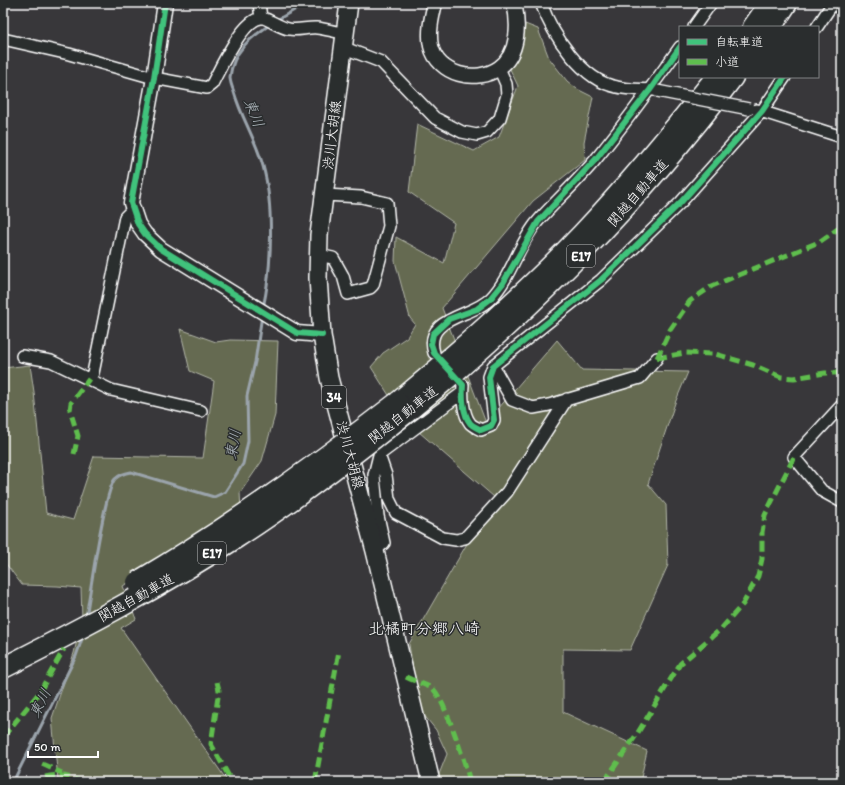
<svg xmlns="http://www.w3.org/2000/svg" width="845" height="785" font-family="Itim,'Klee One',sans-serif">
	<rect width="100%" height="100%" fill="#38373a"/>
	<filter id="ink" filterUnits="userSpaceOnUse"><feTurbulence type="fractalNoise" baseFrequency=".025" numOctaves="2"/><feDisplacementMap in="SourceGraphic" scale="8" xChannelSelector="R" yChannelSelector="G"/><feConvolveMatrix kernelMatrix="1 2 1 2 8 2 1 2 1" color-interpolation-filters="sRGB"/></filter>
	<g filter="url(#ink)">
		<path fill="#656b51" stroke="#b2b5a8" d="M 525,24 L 538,29 L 549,58 L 567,81 L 577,89 L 593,97 L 584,142 L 585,160 L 533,201 L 442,308 L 486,423 L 557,340 L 582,370 L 688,372 L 675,403 L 648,484 L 666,505 L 668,565 L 630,650 L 563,649 L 563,712 L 647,751 L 640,782 L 436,782 L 447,754 L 436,730 L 419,709 L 409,644 L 494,497 L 404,419 L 371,367 L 383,353 L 407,337 L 415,324 L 410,318 L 395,261 L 396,237 L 444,263 L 454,223 L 409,192 L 417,124 L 474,151 L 499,137 L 518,86 L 509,67 C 518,53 524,41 525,24 Z
			M 180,329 L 216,342 L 230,340 L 278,341 L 275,415 L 262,461 L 240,493 L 241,510 L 123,586 L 136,619 L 121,628 L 228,782 L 57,782 L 58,780 L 52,718 L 74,653 L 82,619 L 81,588 L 57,586 L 22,585 L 3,560 L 3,368 L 30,365 L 34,392 L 46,513 L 73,520 L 94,456 L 203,458 L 214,381 L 190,371 Z"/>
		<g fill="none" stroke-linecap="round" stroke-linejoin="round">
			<path stroke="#9ba4ac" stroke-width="3" d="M 275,21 L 307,3
				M 263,308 C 272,268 274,205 263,166 C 256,140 241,117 234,92 C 232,87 230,82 230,77 C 233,51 250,38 271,24
				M 86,617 C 90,595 104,491 115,479 C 120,474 125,473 131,472 L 214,497 L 225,492 L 243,464 L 248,441 L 247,396 L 255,362 L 262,315
				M 13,782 L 76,656 L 83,636"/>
			<g stroke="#fff" stroke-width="14">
				<path id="minor" d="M 259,3 L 261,18
					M 541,3 C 552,34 582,81 617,87 C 629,90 642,89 654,90
					M 694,27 L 711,3
					M 817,27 L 833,3
					M 3,39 L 69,54 L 154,78 L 207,88 L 212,84 C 220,69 242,20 261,18 C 266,17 280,28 289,29 C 298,31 308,27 317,28 C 326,29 335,32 344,33
					M 342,47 L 381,62 L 435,118 L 462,132 L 477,135 L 487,132 L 500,118 L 507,95 L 506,84 L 499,68
					M 757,110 L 842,137
					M 318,255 L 333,258 L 343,276 L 348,294 L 370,288 L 373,285 L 389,226 L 387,203 L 361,197 L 325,195
					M 434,353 C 423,316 472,318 491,298 C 512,276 518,244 538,221 C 557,200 578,181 596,159 C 626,122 653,85 680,47
					M 22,356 L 51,361 L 111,390 L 201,411
					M 493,366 L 512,400 L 533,408 L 549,405 L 640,378 L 657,358
					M 89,379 L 93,373 L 125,217 L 132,210
					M 463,385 C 462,396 463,414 470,423 C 472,426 478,428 481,430 L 491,426 L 494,420 L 489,377 L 493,366 L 601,280 L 681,202 L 762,111 L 785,77
					M 842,405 L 794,457 L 822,491 L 842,502
					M 379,455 L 386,475 L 389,499 L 396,513 L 443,538 L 456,540 L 465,538 L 507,492 L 567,399
					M 375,551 L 384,543 L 378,516 L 374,475 L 379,455 L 462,393"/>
			</g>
			<g stroke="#fff" stroke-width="17">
				<path id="tertiary" d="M 165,3 L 154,78 L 131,203 L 138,224 L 145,234 L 161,249 L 297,333 L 322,335
					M 435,3 C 432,16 428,32 431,46 C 438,75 476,84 499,68 C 519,54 519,24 514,3"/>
			</g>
			<g stroke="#fff" stroke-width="20">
				<path id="primary" d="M 349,3 L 319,235 L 318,278 L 322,335 L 329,378 L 375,551 L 431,782"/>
			</g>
			<g stroke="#fff" stroke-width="23">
				<path id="motorway" d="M 753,27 L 770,3
					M 771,27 L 787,3
					M 398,402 C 462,349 525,294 582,234 C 629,184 673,131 716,77
					M 406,413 C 528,314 639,202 733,77"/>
			</g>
			<use href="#minor" stroke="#2a2d2e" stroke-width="11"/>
			<use href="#tertiary" stroke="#2a2d2e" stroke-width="14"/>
			<use href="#primary" stroke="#2a2d2e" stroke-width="17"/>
			<use href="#motorway" stroke="#2a2d2e" stroke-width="20"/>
			<g stroke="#fff" stroke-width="14" stroke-linecap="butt">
				<path id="minor-bridge" d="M 657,91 L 749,109"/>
			</g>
			<g stroke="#fff" stroke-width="23" stroke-linecap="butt">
				<path id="motorway-bridge" d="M 137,582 C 229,528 314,467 398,402
					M 3,668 C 82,628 161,587 236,538 C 295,500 351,457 406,413"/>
			</g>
			<use href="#minor-bridge" stroke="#2a2d2e" stroke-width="11"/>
			<use href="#motorway-bridge" stroke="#2a2d2e" stroke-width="20"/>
			<path stroke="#5fbe4e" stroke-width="5" stroke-dasharray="10 5" stroke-linecap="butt" d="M 657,358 L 670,330 L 690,301 L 712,286 L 819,242 L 842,226
				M 657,358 L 685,353 L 715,354 L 753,365 L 781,377 L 794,378 L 825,373 L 842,373
				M 74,454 L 78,436 L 70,410 L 71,403 L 89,379
				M 406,677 C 414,681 424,684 432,688 C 444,697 466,765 470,782
				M 217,682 L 219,690 L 211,744 L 232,782
				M 3,737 L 39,693 L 64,649
				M 42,764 L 62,773
				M 45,777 C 59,774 67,775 80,782
				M 315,782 L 339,651
				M 604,782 L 637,734 L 680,664 L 722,628 L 743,604 L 758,576 L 762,559 L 762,532 L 765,515 L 794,457"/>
			<g stroke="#2a2d2e" stroke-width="8">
				<path id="cycleway" d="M 165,3 L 154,78 L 131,203 L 138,224 L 145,234 L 161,249 L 297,333 L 322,335
					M 680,47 L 650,90 L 596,159 L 538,222 L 503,283 L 490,299 L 477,309 L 449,319 L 433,334 L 431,344 L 434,353 L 463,385 C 462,396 463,414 470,423 C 472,426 478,428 481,430 L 491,426 L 494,420 L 489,377 L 493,366 L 601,280 L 681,202 L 762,111 L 785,77"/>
			</g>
			<use href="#cycleway" stroke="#40c37c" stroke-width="6"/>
		</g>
	</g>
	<g text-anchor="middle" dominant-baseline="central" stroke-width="3" stroke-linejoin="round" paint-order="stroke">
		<g fill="#2a2d2e" stroke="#bfc0c0" stroke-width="1">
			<rect x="567" y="245" width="28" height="22" rx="3"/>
			<rect x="322" y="386" width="24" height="22" rx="3"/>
			<rect x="198" y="542" width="28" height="22" rx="3"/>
		</g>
		<g font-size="13" font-weight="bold" fill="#fff">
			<text x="581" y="256">E17</text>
			<text x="334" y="397">34</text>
			<text x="212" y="553">E17</text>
		</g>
		<g font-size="14" fill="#fff" stroke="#2a2d2e">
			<text transform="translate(332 135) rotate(-83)">渋川大胡線</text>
			<text transform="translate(638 193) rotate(-49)">関越自動車道</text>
			<text transform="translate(403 415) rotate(-38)">関越自動車道</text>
			<text transform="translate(350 455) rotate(75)">渋川大胡線</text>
			<text transform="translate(136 598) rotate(-29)">関越自動車道</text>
		</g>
		<g font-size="15" font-style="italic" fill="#acb4ba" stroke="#2a2d2e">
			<text transform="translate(254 113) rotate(68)">東川</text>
			<text transform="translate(233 444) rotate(-80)">東川</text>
			<text transform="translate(40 703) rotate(-63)">東川</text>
		</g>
		<g font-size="16" fill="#fff" stroke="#2a2d2e">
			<text x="424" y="628">北橘町分郷八崎</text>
		</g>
	</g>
	<rect width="845" height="785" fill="none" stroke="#2a2d2e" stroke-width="16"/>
	<rect x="8" y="8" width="829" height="769" fill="none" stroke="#fff" stroke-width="1.5" filter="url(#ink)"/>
	<rect x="679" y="26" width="140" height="52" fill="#2a2d2e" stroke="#7f8182"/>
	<rect x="687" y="39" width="20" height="6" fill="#40c37c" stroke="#7f8182"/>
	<text x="715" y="46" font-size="12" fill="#ffffff">自転車道</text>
	<rect x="687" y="59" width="20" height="6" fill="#5fbe4e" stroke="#7f8182"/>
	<text x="715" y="66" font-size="12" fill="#ffffff">小道</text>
	<path d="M28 751v6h70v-6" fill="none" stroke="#ffffff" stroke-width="2"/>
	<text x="34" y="751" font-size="12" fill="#ffffff" stroke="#2a2d2e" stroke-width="3" paint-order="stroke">50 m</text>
</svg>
